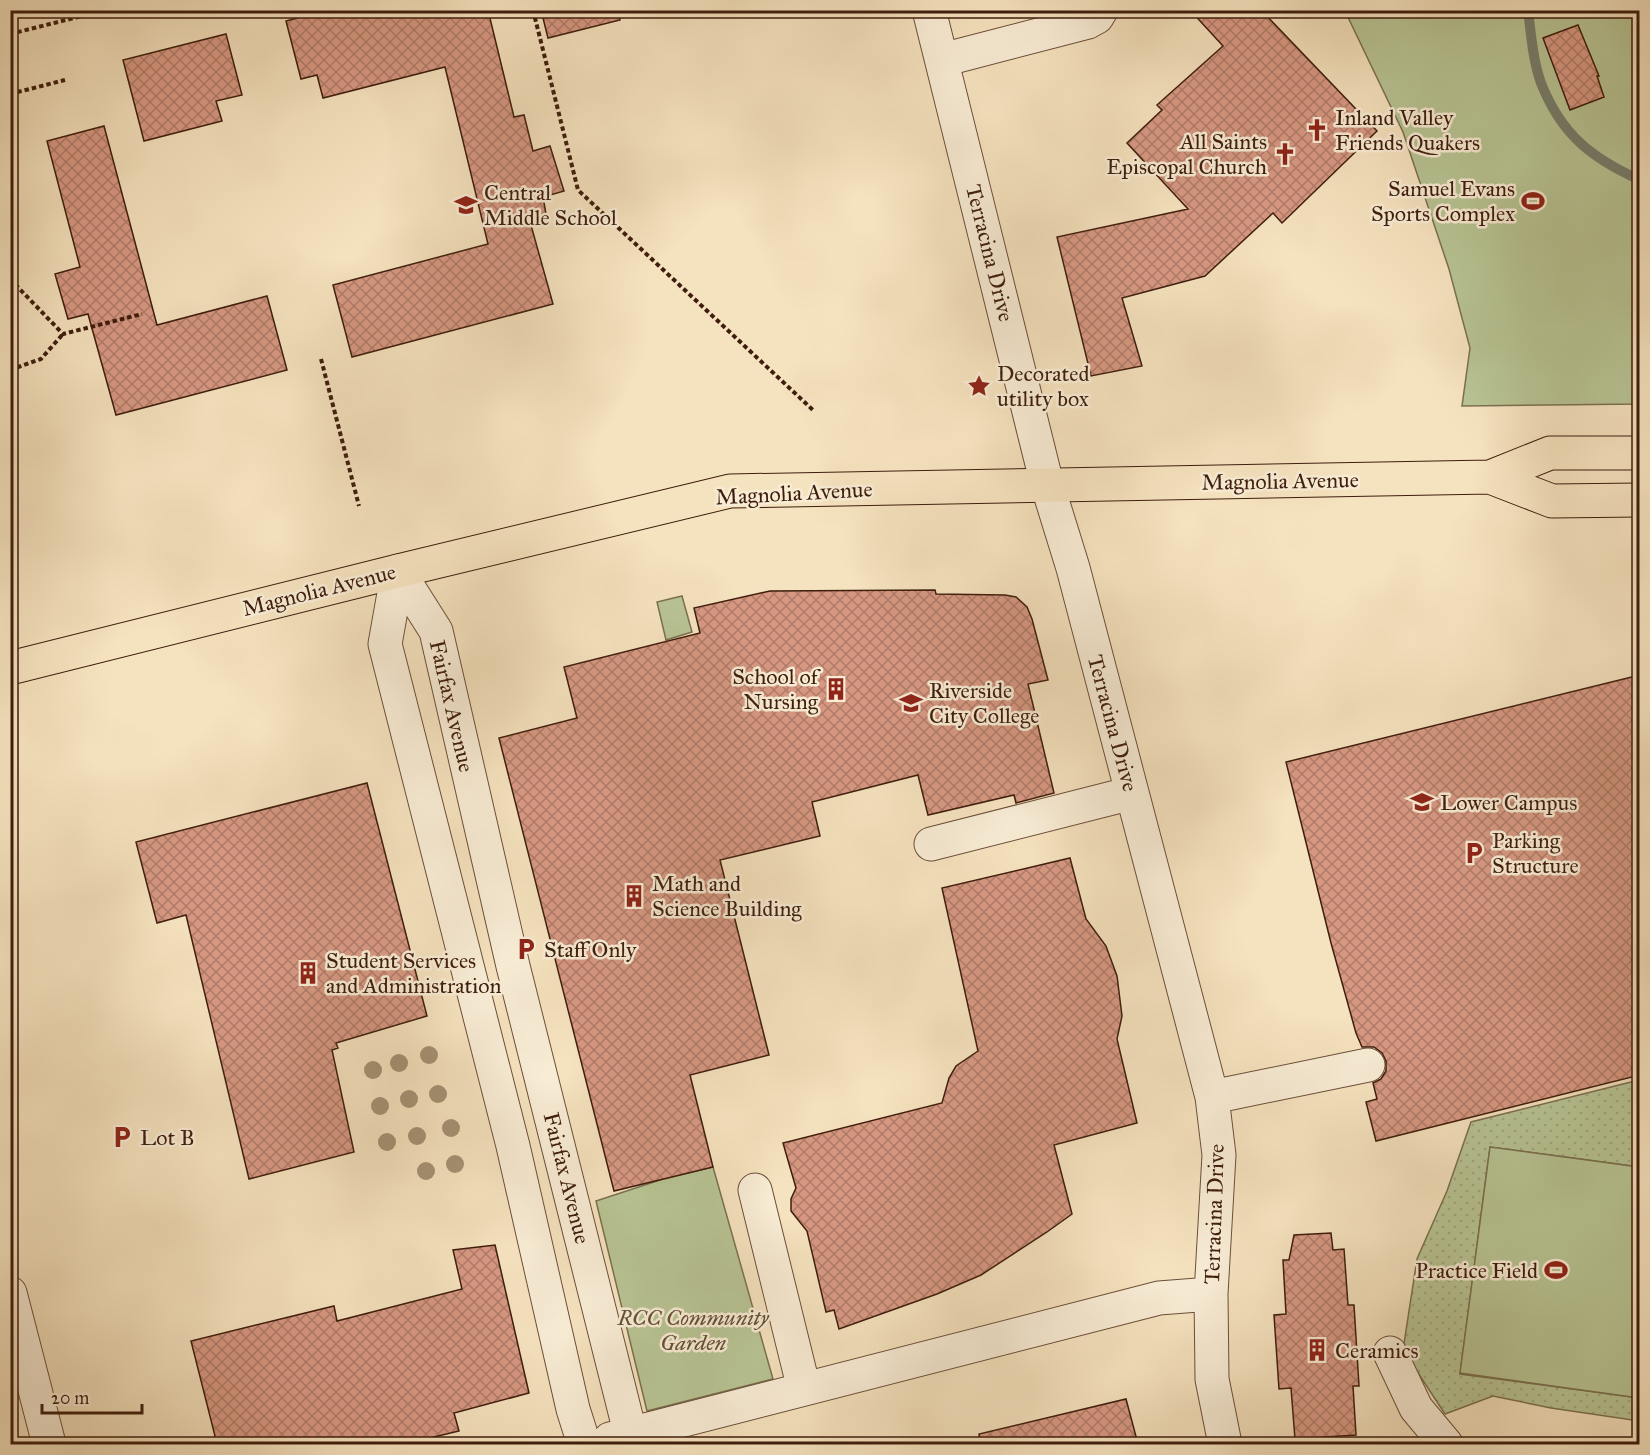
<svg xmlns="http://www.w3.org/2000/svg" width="1650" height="1455" font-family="'IM FELL Great Primer',serif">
	<defs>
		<pattern id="grass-dots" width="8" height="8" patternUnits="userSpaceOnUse" patternTransform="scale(1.5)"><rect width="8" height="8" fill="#b8c494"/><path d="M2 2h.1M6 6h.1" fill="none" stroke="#9fa87e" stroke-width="1.8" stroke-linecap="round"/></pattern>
		<pattern id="building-cross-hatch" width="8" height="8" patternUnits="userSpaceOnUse" patternTransform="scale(1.5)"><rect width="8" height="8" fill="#d79882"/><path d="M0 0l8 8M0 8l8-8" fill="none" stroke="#b07b69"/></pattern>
	</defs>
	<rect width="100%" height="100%" fill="#f5e2be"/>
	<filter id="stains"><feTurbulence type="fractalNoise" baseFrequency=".00333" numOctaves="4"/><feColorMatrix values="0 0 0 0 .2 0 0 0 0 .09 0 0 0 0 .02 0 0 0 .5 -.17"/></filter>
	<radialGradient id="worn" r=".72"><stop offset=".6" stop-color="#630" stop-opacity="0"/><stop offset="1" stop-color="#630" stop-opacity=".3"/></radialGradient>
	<path fill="url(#grass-dots)" stroke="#7b7050" stroke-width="1.5" d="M 1639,1080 L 1639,1167 L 1490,1147 L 1460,1374 L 1639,1398 L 1639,1421 L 1551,1408 L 1493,1396 L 1445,1414 L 1403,1350 L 1417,1259 L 1447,1191 L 1471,1122 Z"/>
	<path fill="#b8c494" stroke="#7b7050" stroke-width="1.5" d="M 1345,11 L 1639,11 L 1639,404 L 1462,406 L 1470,348 L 1449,269 L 1403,132 Z
		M 682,596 L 692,632 L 666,640 L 657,602 Z
		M 1490,1147 L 1639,1167 L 1639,1398 L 1460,1373 Z
		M 713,1167 L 773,1379 L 647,1411 L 596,1201 L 663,1179 Z"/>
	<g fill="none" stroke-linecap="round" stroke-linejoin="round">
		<path stroke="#777e6c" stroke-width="10" d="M 1528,10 C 1531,34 1533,61 1541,83 C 1561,134 1591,158 1640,180"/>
	</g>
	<path fill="url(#building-cross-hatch)" stroke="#3e1d0d" stroke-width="1.5" d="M 326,10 L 488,10 L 514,117 L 524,115 L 533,151 L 550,146 L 564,191 L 543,197 L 546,214 L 529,218 L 553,304 L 352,357 L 333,285 L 488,244 L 445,67 L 323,98 L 317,75 L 301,79 L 286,21 Z
		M 541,10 L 619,10 L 620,20 L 548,38 Z
		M 1190,10 L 1261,10 L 1377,131 L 1282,223 L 1273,213 L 1205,276 L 1122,298 L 1142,366 L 1091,376 L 1057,237 L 1188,209 L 1127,143 L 1162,110 L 1157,105 L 1223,46 Z
		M 1578,25 L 1599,76 L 1597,76 L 1604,97 L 1570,110 L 1543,38 Z
		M 226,34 L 242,95 L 216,101 L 222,121 L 144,141 L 123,60 Z
		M 104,126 L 157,325 L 267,296 L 287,370 L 116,415 L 88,314 L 68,319 L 55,274 L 80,267 L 47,141 Z
		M 935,590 L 936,594 L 1005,595 L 1016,597 L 1027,607 L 1032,619 L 1048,680 L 1028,684 L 1054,793 L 1016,803 L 1014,795 L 928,815 L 918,775 L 812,802 L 820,836 L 720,860 L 769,1055 L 690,1075 L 713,1167 L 614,1191 L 499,738 L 577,718 L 564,667 L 700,633 L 694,608 L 770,591 Z
		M 1640,675 L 1640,1075 L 1376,1141 L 1366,1102 L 1377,1099 L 1373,1083 L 1381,1079 L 1386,1071 L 1386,1061 L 1382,1053 L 1374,1047 L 1362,1047 L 1356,1033 L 1331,943 L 1286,762 Z
		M 367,783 L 427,1016 L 336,1043 L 338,1048 L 332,1050 L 354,1152 L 249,1179 L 186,915 L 157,923 L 136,842 Z
		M 1070,858 L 1086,919 L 1106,946 L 1117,976 L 1122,1016 L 1117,1039 L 1137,1123 L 1054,1145 L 1072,1214 L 1047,1232 L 981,1275 L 937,1294 L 839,1329 L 834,1310 L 826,1312 L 807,1231 L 791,1211 L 791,1199 L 796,1188 L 783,1143 L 942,1103 L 949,1078 L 956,1066 L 978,1051 L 942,888 Z
		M 1331,1233 L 1333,1250 L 1344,1249 L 1348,1305 L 1354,1305 L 1359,1386 L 1353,1386 L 1356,1435 L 1295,1439 L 1291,1388 L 1279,1389 L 1274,1315 L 1286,1314 L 1283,1260 L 1289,1260 L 1294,1235 Z
		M 495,1245 L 529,1393 L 454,1413 L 459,1431 L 405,1444 L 217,1444 L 191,1341 L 334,1306 L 337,1321 L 462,1289 L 453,1250 Z
		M 1126,1399 L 1138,1444 L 980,1444 L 979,1434 Z"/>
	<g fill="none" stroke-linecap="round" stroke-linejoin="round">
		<g stroke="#6c4e39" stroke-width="35">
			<path id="minor" d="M 929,10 L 1047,484 L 1073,568 L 1212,1097 L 1219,1155 L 1211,1294 L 1212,1379 L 1225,1444
				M 942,60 L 1088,22 L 1097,17 L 1101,10
				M 398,571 L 436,631 L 513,966 L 633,1444
				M 398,571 L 385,644 L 513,1146 L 573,1409 L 584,1444
				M 931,844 L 1132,793
				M 1212,1097 L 1368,1065
				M 755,1190 L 804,1389
				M 10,1293 L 49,1444
				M 1390,1353 L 1416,1408 L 1446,1444
				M 610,1439 L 1159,1298 L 1211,1294"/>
		</g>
		<g stroke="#3e1d0d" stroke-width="35">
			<path id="major" d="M 1490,477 L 1552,501 L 1640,500
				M 10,668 L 398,571 L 730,491 L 1490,477 L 1550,453 L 1640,453"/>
		</g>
		<path stroke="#3e1d0d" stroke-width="4" stroke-dasharray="4.5 3" stroke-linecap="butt" d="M 533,10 L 578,190 L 814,411
			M 10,34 L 106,10
			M 10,94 L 65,80
			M 10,279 L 63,334 L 142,314
			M 321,359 L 359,506
			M 10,370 L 41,359 L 63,334"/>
		<use href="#minor" stroke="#f8ecd5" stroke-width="33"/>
		<use href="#major" stroke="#f5e2be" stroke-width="33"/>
	</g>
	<g fill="#a59173">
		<circle cx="429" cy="1055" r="9"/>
		<circle cx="399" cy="1063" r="9"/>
		<circle cx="373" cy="1070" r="9"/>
		<circle cx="438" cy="1094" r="9"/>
		<circle cx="409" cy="1099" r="9"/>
		<circle cx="380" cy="1106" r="9"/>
		<circle cx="451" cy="1128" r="9"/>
		<circle cx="417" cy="1136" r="9"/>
		<circle cx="387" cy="1142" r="9"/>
		<circle cx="455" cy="1164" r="9"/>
		<circle cx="426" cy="1171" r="9"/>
	</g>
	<defs>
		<g id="church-bare" transform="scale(1.8)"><path d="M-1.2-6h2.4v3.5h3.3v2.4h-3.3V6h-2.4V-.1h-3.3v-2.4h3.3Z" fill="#8f2418" stroke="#f8ecd5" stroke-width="2.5" paint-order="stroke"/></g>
		<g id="stadium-bare" transform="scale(1.8)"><path d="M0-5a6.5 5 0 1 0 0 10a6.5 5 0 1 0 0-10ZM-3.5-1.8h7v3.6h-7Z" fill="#8f2418" stroke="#f8ecd5" stroke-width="2.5" paint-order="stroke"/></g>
		<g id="school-bare" transform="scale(1.8)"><path d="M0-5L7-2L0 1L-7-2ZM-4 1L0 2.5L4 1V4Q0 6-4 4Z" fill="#8f2418" stroke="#f8ecd5" stroke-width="2.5" paint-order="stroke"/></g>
		<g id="sight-bare" transform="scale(1.8)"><path d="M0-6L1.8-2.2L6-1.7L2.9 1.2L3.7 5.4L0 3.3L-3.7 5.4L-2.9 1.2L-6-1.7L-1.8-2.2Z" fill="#8f2418" stroke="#f8ecd5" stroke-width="2.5" paint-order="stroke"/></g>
		<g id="building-bare" transform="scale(1.8)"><path d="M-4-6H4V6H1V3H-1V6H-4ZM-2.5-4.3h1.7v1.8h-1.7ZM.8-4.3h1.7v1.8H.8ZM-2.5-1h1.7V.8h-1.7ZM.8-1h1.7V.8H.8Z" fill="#8f2418" stroke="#f8ecd5" stroke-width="2.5" paint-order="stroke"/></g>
		<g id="university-bare" transform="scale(1.8)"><path d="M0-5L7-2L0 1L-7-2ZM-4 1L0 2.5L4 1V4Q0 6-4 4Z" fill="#8f2418" stroke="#f8ecd5" stroke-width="2.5" paint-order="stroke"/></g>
		<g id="parking-bare" transform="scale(1.8)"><path d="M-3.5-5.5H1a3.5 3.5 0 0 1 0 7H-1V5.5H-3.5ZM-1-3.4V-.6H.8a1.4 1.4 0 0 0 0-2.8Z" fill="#8f2418" stroke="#f8ecd5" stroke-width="2.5" paint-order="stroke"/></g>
	</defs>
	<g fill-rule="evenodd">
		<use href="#church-bare" x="1317" y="130"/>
		<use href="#church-bare" x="1285" y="154"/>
		<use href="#stadium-bare" x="1533" y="201"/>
		<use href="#school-bare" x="466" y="205"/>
		<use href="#sight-bare" x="979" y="386"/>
		<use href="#building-bare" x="836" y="689"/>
		<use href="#university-bare" x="911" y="703"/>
		<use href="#school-bare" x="1422" y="802"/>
		<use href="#parking-bare" x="1474" y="853"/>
		<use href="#building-bare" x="634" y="896"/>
		<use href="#parking-bare" x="526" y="949"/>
		<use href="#building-bare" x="308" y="973"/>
		<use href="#parking-bare" x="122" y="1137"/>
		<use href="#stadium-bare" x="1556" y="1270"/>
		<use href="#building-bare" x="1317" y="1350"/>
	</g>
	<g text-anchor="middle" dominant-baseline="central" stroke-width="5" stroke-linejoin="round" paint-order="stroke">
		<g font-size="22" fill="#3e1d0d" stroke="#f8ecd5" text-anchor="start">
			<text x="1335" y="117">Inland Valley<tspan x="1335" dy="25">Friends Quakers</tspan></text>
			<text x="1267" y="141" text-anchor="end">All Saints<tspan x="1267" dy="25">Episcopal Church</tspan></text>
			<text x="1515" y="188" text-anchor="end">Samuel Evans<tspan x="1515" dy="25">Sports Complex</tspan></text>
			<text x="484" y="192">Central<tspan x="484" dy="25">Middle School</tspan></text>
			<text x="997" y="373">Decorated<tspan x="997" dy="25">utility box</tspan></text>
			<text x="818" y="676" text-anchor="end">School of<tspan x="818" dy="25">Nursing</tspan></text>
			<text x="929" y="690">Riverside<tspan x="929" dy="25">City College</tspan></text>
			<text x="1440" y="802">Lower Campus</text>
			<text x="1492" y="840">Parking<tspan x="1492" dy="25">Structure</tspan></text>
			<text x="652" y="883">Math and<tspan x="652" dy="25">Science Building</tspan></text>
			<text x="544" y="949">Staff Only</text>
			<text x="326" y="960">Student Services<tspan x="326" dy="25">and Administration</tspan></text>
			<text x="140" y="1137">Lot B</text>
			<text x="1538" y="1270" text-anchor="end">Practice Field</text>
			<text x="1335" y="1350">Ceramics</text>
		</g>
		<g font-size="22" fill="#3e1d0d" stroke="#f8ecd5">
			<text transform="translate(990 253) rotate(76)">Terracina Drive</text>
			<text transform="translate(1280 481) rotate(-1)">Magnolia Avenue</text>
			<text transform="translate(794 493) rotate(-3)">Magnolia Avenue</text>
			<text transform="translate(319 590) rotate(-14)">Magnolia Avenue</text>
			<text transform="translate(452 706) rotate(77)">Fairfax Avenue</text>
			<text transform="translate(1113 723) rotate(75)">Terracina Drive</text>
			<text transform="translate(567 1178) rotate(76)">Fairfax Avenue</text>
			<text transform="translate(1214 1214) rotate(-88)">Terracina Drive</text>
		</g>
		<g font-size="22" font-style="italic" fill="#634f36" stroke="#f8ecd5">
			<text x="693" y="1317">RCC Community<tspan x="693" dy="25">Garden</tspan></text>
		</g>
	</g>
	<rect width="1650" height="1455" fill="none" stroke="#f5e2be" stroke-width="36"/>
	<rect x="12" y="12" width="1626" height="1431" fill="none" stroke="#3e1d0d" stroke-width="3"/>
	<rect x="18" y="18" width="1614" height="1419" fill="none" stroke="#3e1d0d" stroke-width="1.5"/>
	<path d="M42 1404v9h100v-9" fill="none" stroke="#3e1d0d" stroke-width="3"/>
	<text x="51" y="1404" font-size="18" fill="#3e1d0d" stroke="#f8ecd5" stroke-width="4.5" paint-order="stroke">20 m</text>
	<rect width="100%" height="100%" filter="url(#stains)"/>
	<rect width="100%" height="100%" fill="url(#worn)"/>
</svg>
